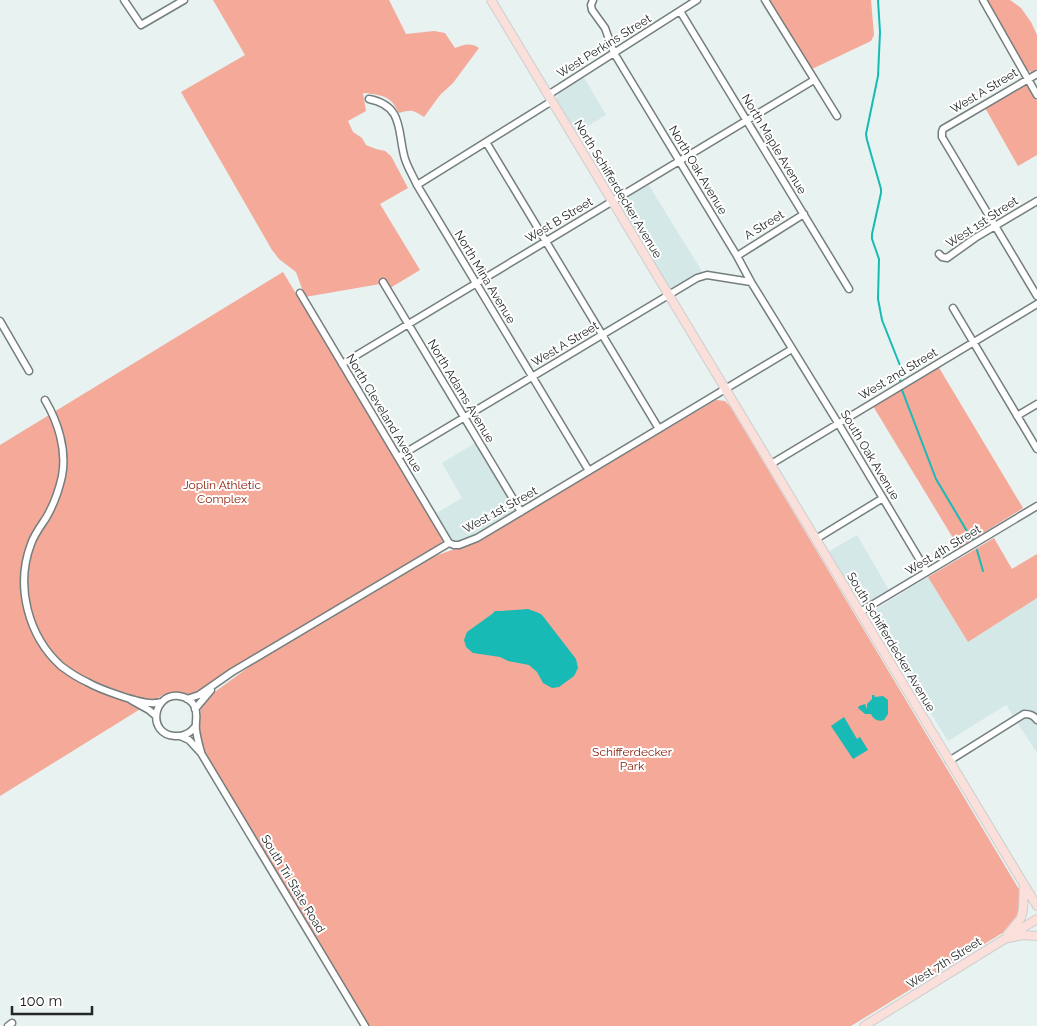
<svg xmlns="http://www.w3.org/2000/svg" width="1037" height="1026" font-family="Raleway,sans-serif">
	<rect width="100%" height="100%" fill="#e7f2f1"/>
	<path fill="#d4e8e7" d="M 583,76 L 606,115 L 576,133 L 557,101 L 557,97 L 562,89 Z
		M 648,184 L 703,273 L 695,275 L 673,289 L 670,289 L 668,287 L 619,205 L 619,201 Z
		M 475,443 L 515,509 L 513,513 L 472,537 L 457,541 L 449,537 L 435,514 L 462,498 L 442,463 Z
		M 857,535 L 889,590 L 870,601 L 863,601 L 855,597 L 828,552 Z
		M 928,577 L 968,642 L 1037,598 L 1037,753 L 1006,705 L 948,741 L 873,620 L 874,612 L 876,609 Z"/>
	<path fill="#f4a999" d="M 213,0 L 389,0 L 406,34 L 434,31 L 445,33 L 455,48 C 464,45 470,42 479,48 L 453,83 L 440,95 L 424,117 C 413,110 412,109 399,113 C 397,110 395,105 392,102 C 384,94 373,94 363,93 L 366,111 L 348,121 L 353,132 L 362,138 L 366,145 L 376,149 L 385,151 L 391,156 L 408,188 L 380,204 L 420,270 L 390,288 L 380,284 L 305,297 L 296,272 L 279,259 L 272,250 L 181,92 L 245,55 Z
		M 769,0 L 871,0 L 874,35 L 871,41 L 812,69 Z
		M 986,0 L 1010,0 L 1021,8 L 1031,22 L 1037,35 L 1037,69 L 1031,72 L 1027,70 Z
		M 1025,84 L 1028,86 L 1037,101 L 1037,155 L 1018,166 L 984,106 Z
		M 283,272 L 442,537 L 443,541 L 440,544 L 228,670 L 198,692 L 187,695 L 172,693 L 163,695 L 0,796 L 0,445 Z
		M 938,366 L 1023,508 L 959,548 L 873,406 Z
		M 716,400 L 725,401 L 730,406 L 1020,891 L 1021,896 L 1019,915 L 1012,927 L 851,1026 L 368,1026 L 204,753 L 197,729 L 199,723 L 201,708 L 212,694 L 261,658 L 432,557 L 478,541 Z
		M 994,538 L 1012,569 L 1037,554 L 1037,598 L 968,642 L 928,577 Z"/>
	<path fill="#18bab6" d="M 528,609 L 539,613 L 542,615 L 576,659 L 578,668 L 574,676 L 559,687 L 552,688 L 543,683 L 537,672 L 529,665 L 508,661 L 500,657 L 473,653 L 466,647 L 464,640 L 467,632 L 492,614 L 495,611 L 501,611 Z
		M 872,695 L 874,695 L 875,697 L 883,696 L 888,700 L 888,714 L 884,720 C 878,722 873,719 871,714 L 865,714 L 858,708 L 859,706 L 865,704 L 867,709 L 867,704 L 872,699 Z
		M 844,717 L 857,739 L 860,737 L 868,750 L 853,759 L 831,726 Z"/>
	<g fill="none" stroke-linecap="round" stroke-linejoin="round">
		<path stroke="#18bab6" stroke-width="2" d="M 878,0 L 880,32 L 878,76 L 866,134 L 867,140 L 881,189 L 881,193 L 872,234 L 872,239 L 879,259 L 878,299 L 882,320 L 901,368 L 900,382
			M 902,390 L 936,479 L 974,543
			M 977,550 L 983,571"/>
		<g stroke="#757e7e" stroke-width="9">
			<path id="minor" d="M 124,0 L 141,25 L 184,0
				M 593,0 L 591,5 L 592,10 L 605,28 L 614,53 L 737,256 L 751,282 L 838,423 L 927,572
				M 765,0 L 837,116
				M 983,0 L 1037,95
				M 680,11 L 849,289
				M 1037,74 L 943,129 L 942,132 L 942,137 L 1037,296
				M 548,95 L 697,0
				M 369,99 C 405,106 397,133 405,159 C 408,168 413,176 417,185 L 589,471
				M 486,142 L 659,429
				M 417,185 L 552,101
				M 939,254 L 942,257 L 947,258 L 975,238 L 1037,201
				M 737,256 L 804,214
				M 383,282 L 521,512
				M 300,293 L 449,543
				M 953,308 L 1037,449
				M 0,321 L 29,371
				M 342,364 L 814,80
				M 45,400 C 58,422 67,450 62,476 C 59,490 53,506 46,518 C 40,527 34,535 31,544 C 15,586 28,636 61,666 C 69,672 78,678 87,682 C 99,689 142,705 155,703 C 158,703 160,702 162,702
				M 1017,416 L 1037,404
				M 398,457 L 697,278 L 707,275 L 751,282
				M 771,464 L 1037,304
				M 816,539 L 883,498
				M 860,612 L 1037,506
				M 187,699 L 199,695 L 232,672 L 449,543 L 454,545 L 459,545 L 477,538 L 792,349
				M 131,700 L 149,710 L 156,716
				M 195,709 L 211,690
				M 195,727 C 193,729 190,733 186,734 C 183,736 179,736 175,736 C 147,735 152,693 179,696 C 186,697 192,701 195,707 C 198,715 195,722 196,730 C 197,737 199,745 201,752
				M 180,736 L 189,740 L 201,753 L 365,1026
				M 949,761 L 1024,714 C 1030,714 1033,715 1037,720
				M 8,1026 L 12,1023"/>
		</g>
		<g stroke="#cecfcf" stroke-width="10">
			<path id="major" d="M 491,0 L 1037,906
				M 1007,935 L 1021,918 L 1023,910 L 1024,885
				M 1009,938 L 1023,935 L 1037,936
				M 864,1026 L 1037,919"/>
		</g>
		<use href="#minor" stroke="#fff" stroke-width="6"/>
		<use href="#major" stroke="#fadfda" stroke-width="8"/>
	</g>
	<g text-anchor="middle" dominant-baseline="central" stroke-width="4" stroke-linejoin="round" paint-order="stroke">
		<g font-size="12" fill="#222625" stroke="#fff">
			<text transform="translate(604 46) rotate(-32)">West Perkins Street</text>
			<text transform="translate(984 91) rotate(-31)">West A Street</text>
			<text transform="translate(774 144) rotate(59)">North Maple Avenue</text>
			<text transform="translate(698 170) rotate(59)">North Oak Avenue</text>
			<text transform="translate(618 189) rotate(59)">North Schifferdecker Avenue</text>
			<text transform="translate(559 220) rotate(-31)">West B Street</text>
			<text transform="translate(982 222) rotate(-33)">West 1st Street</text>
			<text transform="translate(764 225) rotate(-32)">A Street</text>
			<text transform="translate(485 277) rotate(59)">North Mina Avenue</text>
			<text transform="translate(565 344) rotate(-31)">West A Street</text>
			<text transform="translate(898 374) rotate(-31)">West 2nd Street</text>
			<text transform="translate(461 391) rotate(59)">North Adams Avenue</text>
			<text transform="translate(384 413) rotate(59)">North Cleveland Avenue</text>
			<text transform="translate(870 455) rotate(59)">South Oak Avenue</text>
			<text transform="translate(500 510) rotate(-29)">West 1st Street</text>
			<text transform="translate(943 550) rotate(-31)">West 4th Street</text>
			<text transform="translate(891 642) rotate(59)">South Schifferdecker Avenue</text>
			<text transform="translate(293 884) rotate(59)">South Tri State Road</text>
			<text transform="translate(944 963) rotate(-32)">West 7th Street</text>
		</g>
		<g font-size="12" fill="#8a1a04" stroke="#fff">
			<text x="222" y="485">Joplin Athletic<tspan x="222" dy="14">Complex</tspan></text>
			<text x="632" y="752">Schifferdecker<tspan x="632" dy="14">Park</tspan></text>
		</g>
	</g>
	<path d="M12 1006v8h80v-8" fill="none" stroke="#222625" stroke-width="2.5"/>
	<text x="20" y="1006" font-size="15" fill="#222625" stroke="#ffffff" stroke-width="4" paint-order="stroke">100 m</text>
</svg>
